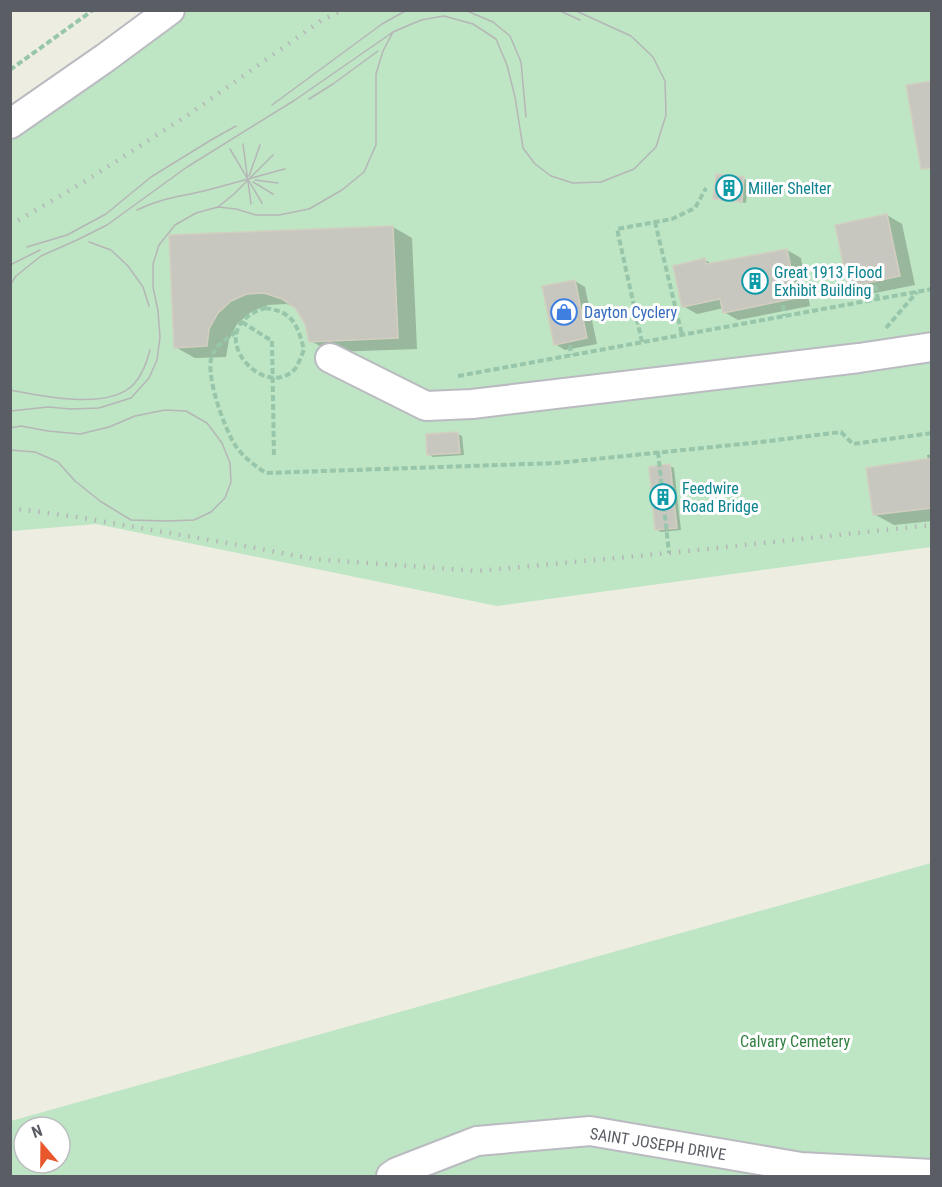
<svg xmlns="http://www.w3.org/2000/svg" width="942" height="1187" font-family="'Roboto Condensed',sans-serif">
	<rect width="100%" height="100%" fill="#edede2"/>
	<path fill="#bee5c4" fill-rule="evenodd" d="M 170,11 L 931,11 L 931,547 L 497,606 L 96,524 L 11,531 L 11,124 Z
		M 931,863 L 931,1176 L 11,1176 L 11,1121 ZM 24,1127 L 60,1127 L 60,1163 L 24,1163 Z"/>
	<path fill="#0003" d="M 717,176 L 744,179 L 748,181 L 746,203 L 719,200 L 715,198 Z
		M 887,215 L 902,224 L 915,285 L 865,295 L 849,286 Z
		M 393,227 L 412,238 L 417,349 L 331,352 L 311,341 L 307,324 L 295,307 L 286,304 L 268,305 L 251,312 L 237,324 L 229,340 L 226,357 L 195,358 L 175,347 L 171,237 Z
		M 787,250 L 801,258 L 810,306 L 738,320 L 724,312 L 724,308 L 697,314 L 683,306 L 705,260 L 712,264 Z
		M 575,281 L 585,287 L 597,344 L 565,350 L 555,344 Z
		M 458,434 L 462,436 L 464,455 L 433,457 L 428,454 Z
		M 932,454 L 932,521 L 894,525 L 874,514 L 928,460 L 927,455 Z
		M 670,466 L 674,468 L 681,530 L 661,532 L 657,530 Z"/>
	<path fill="#c8c7bf" stroke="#d2cfc0" stroke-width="1.5" d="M 932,81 L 932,168 L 921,169 L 906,85 Z
		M 716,174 L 744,177 L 742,202 L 713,199 Z
		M 887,214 L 900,276 L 848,287 L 835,225 Z
		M 393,226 L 398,338 L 309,342 L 305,324 L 296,309 L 282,299 L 264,293 L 247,294 L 231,301 L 218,313 L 209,329 L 207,346 L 174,348 L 169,235 Z
		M 787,249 L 797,298 L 723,313 L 720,299 L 682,307 L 673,266 L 705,258 L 706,264 Z
		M 575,280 L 587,338 L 554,345 L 542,286 Z
		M 458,432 L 460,453 L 427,455 L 426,434 Z
		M 932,458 L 932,508 L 873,515 L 866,468 Z
		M 670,464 L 677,528 L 655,530 L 649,467 Z"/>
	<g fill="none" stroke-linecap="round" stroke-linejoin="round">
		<g stroke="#babbc1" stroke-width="32">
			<path id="minor" d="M 10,124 L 105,58 L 170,10
				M 330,358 L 426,406 L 472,404 L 859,358 L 932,347
				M 391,1176 L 397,1172 L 477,1141 L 590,1131 L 801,1167 L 932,1174"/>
		</g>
		<path stroke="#97c6ab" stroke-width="4" stroke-dasharray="6 3" stroke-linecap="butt" d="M 10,70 L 93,10
			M 655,222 L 682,335
			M 875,285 L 878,299
			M 783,305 L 784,316
			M 265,308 C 292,311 298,325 304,350 C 301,356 298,366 294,370 C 269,394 228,357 237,331 C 241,318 253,312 265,308 Z
			M 242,322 L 272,341
			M 886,328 L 917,292
			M 236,332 C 226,339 214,346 211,359 C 207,380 224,427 235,445 C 243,457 254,465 266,473 L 557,463 L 761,442 L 841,432 L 853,444 L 932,433
			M 642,342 L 617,229 L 672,219 L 695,208 L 706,188
			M 570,345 L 571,355
			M 458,376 L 932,289
			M 658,452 L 669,553"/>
		<use href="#minor" stroke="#fff" stroke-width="28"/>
		<path stroke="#b5b6b6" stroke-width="1.5" d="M 456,10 L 467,11 L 493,22 L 510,36 L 521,62 L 526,117
			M 558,10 L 580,20
			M 309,99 L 333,84 L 378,51
			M 272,105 L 382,24 L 407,10
			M 243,144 L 251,204
			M 230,149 L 262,203
			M 249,176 L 260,145
			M 255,180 L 278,183
			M 253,182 L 273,194
			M 218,207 L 234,194 L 273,155
			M 137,210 C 161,198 179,197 204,191 C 231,184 258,176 285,169
			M 89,242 L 111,250 L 128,266 L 143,287 L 149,306
			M 27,247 L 67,235 L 106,214 L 151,177 L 211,140 L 236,126
			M 10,265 L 40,250
			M 10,285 L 16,276 L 41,256 L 77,240 L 107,225 L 187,167 L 295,100 L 393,32 L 421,20 L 444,16 L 473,24 L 496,39 L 507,65 L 515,97 L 523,148 L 535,164 L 551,176 L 573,183 L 601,182 L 634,169 L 656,147 L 666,115 L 665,81 L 653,57 L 631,36 L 574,10
			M 10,390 C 42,396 109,411 134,384 C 142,375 147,362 150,350
			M 10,411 L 48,407 L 71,409 L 99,408 L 131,398 L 149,378 L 157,360 L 160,337 L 158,311 L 153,287 L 153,264 L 159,245 L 175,225 L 196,213 L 218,207 L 236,209 L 256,215 L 279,215 L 309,209 L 342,190 L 364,172 L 376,145 L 376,74 L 383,51 L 393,32
			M 10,428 L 21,426 L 48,431 L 80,434 L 109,427 L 135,416 L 165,410 L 186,411 L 207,423 L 222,443 L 230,463 L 231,482 L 225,498 L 211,512 L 194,520 L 167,521 L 131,520 L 100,501 L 75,481 L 58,462 L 35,452 L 10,450"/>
		<path stroke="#b5b6b6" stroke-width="4.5" stroke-dasharray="1.5 8" stroke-linecap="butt" d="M 10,225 L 84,182 L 188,115 L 322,20 L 343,10
			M 10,508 L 77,517 L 256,548 L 313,559 L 478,571 L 669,553 L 932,525"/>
		<path stroke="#97c6ab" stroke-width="4" stroke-dasharray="6 3" stroke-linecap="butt" d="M 272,341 L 274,458"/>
	</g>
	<defs>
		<g id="building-ring" transform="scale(1.35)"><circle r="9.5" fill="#fff" stroke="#0f9aa8" stroke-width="1.5"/><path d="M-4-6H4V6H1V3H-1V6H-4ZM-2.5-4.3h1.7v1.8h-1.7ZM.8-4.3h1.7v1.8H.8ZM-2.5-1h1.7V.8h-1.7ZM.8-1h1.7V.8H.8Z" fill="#0f9aa8"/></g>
		<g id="shop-ring" transform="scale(1.35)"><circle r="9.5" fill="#fff" stroke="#3f7fe0" stroke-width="1.5"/><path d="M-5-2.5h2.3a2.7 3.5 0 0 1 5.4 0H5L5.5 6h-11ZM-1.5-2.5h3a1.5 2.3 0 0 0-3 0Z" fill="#3f7fe0"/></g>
	</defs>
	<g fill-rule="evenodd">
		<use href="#building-ring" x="729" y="188"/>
		<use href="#building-ring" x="755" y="281"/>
		<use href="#shop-ring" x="564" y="312"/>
		<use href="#building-ring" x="663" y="497"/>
	</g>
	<g text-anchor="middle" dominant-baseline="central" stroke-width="6" stroke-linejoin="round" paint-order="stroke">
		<g font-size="16" fill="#0d838f" stroke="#fff" text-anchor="start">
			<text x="748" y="188">Miller Shelter</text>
			<text x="774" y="272">Great 1913 Flood<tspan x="774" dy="18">Exhibit Building</tspan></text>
			<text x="682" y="488">Feedwire<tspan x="682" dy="18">Road Bridge</tspan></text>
		</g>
		<g font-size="16" fill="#366cbe" stroke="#fff" text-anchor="start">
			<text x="584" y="312">Dayton Cyclery</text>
		</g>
		<g font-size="16" fill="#338142" stroke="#fff">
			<text x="795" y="1041">Calvary Cemetery</text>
		</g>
		<g font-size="16" fill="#5a5d63" stroke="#fff">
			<text transform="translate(658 1144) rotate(9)">SAINT JOSEPH DRIVE</text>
		</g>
	</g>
	<rect width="942" height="1187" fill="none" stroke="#5a5d63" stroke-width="24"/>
	<g transform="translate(42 1145) rotate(340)"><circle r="28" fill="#ffffff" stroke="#bdbec1" stroke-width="1.5"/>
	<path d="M0-4.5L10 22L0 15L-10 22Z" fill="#e9572c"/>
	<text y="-9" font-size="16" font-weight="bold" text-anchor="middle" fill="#5a5d63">N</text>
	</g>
</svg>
